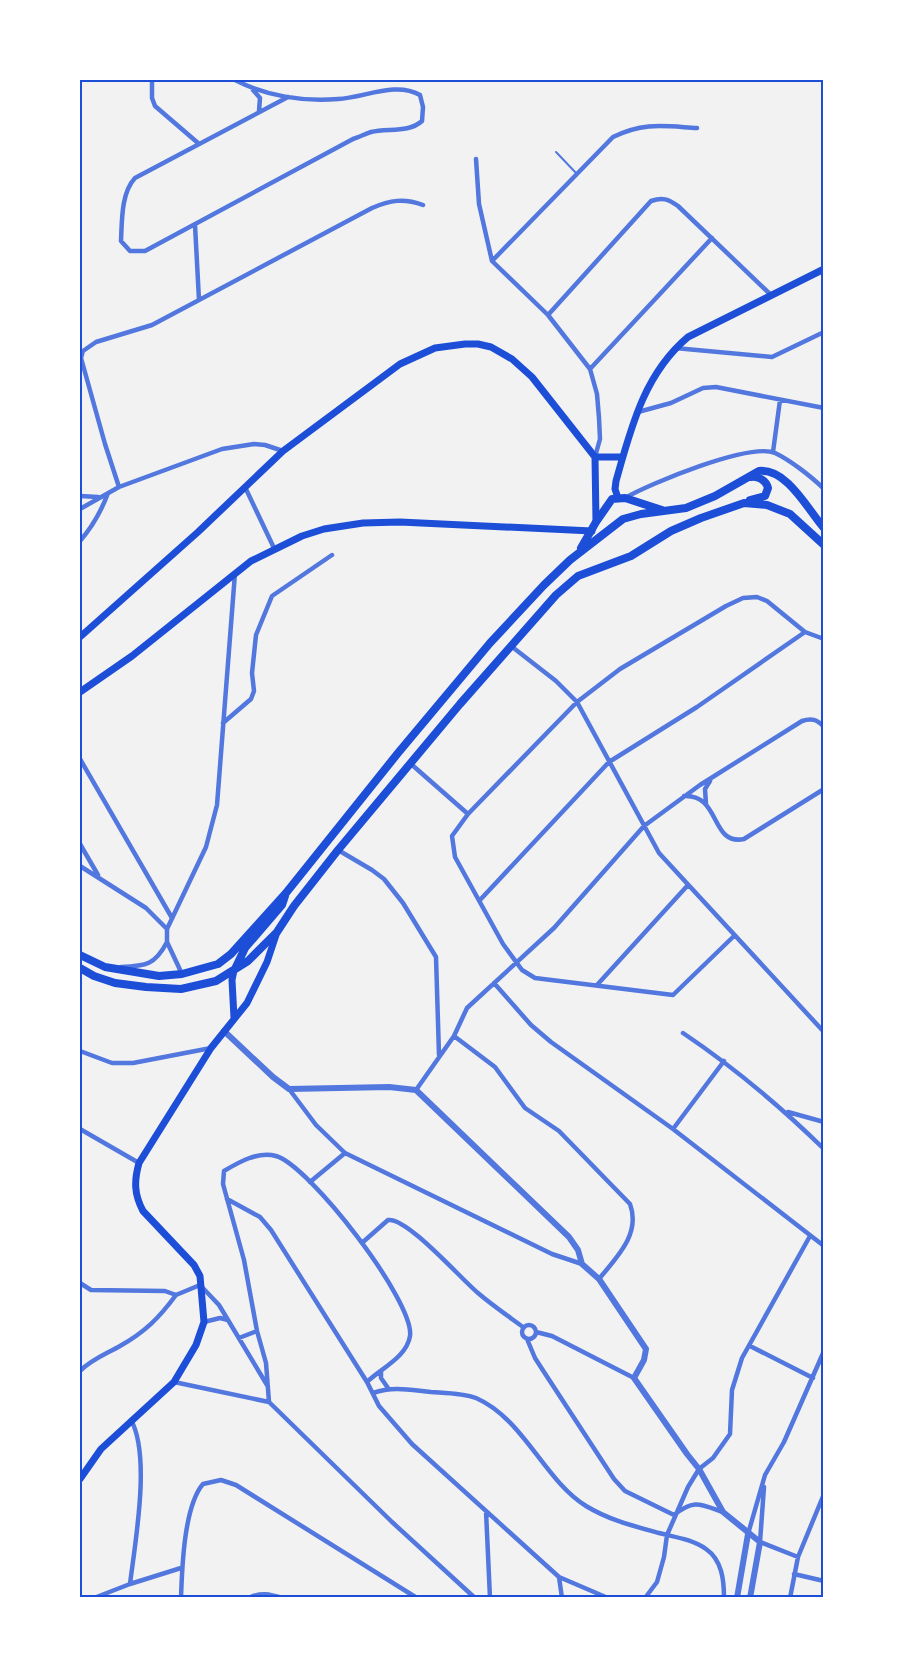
<svg xmlns="http://www.w3.org/2000/svg" width="903" height="1677" font-family="Jost,sans-serif">
	<rect width="100%" height="100%" fill="#f2f2f2"/>
	<g fill="none" stroke-linecap="round" stroke-linejoin="round">
		<path stroke="#5277de" stroke-width="2" d="M 556,152 L 577,174"/>
		<path stroke="#5277de" stroke-width="4.5" d="M 152,80 L 152,98 L 155,106 L 198,143
			M 235,80 C 266,96 303,102 338,99 C 364,98 395,81 420,95 L 423,107 L 422,121 C 409,133 388,128 371,132 C 365,134 359,137 353,139 L 145,251 L 130,251 L 121,241 C 122,221 121,193 135,178 L 288,97
			M 253,90 L 260,98 L 259,111
			M 476,159 L 479,204 L 492,261 L 548,315 L 590,369 L 597,394 L 599,418 L 600,439 L 595,457
			M 195,225 L 199,300
			M 492,261 L 613,137 C 644,122 663,126 697,128
			M 548,315 L 651,201 C 663,197 668,199 678,206 L 771,295
			M 675,348 L 772,357 L 824,332
			M 590,369 L 712,238
			M 638,412 L 671,403 L 703,388 L 716,387 L 824,408
			M 773,452 L 780,400
			M 119,487 L 105,444 L 81,358 L 83,351 L 96,342 L 152,325 L 372,208 C 390,200 404,198 423,205
			M 245,487 L 274,548
			M 80,496 L 98,497
			M 625,498 C 649,484 750,442 775,453 C 790,460 812,477 824,489
			M 80,509 L 119,487 L 222,449 L 254,444 L 265,445 L 283,451
			M 80,541 C 93,526 101,512 108,493
			M 511,646 L 556,681 L 577,702 L 659,853 L 824,1032
			M 223,723 L 251,699 L 254,691 L 252,673 L 256,635 L 272,596 L 332,555
			M 80,759 L 172,918
			M 411,764 L 468,814
			M 684,796 C 721,794 710,846 744,839 L 824,789
			M 706,804 L 705,789 L 710,781
			M 80,844 L 98,875
			M 338,850 L 372,870 L 384,879 L 403,903 L 436,957 L 439,1055
			M 80,866 L 146,908 L 167,929
			M 480,900 L 609,762 L 697,707 L 805,632
			M 734,936 L 673,995 L 535,978 L 522,970 L 503,944 L 455,857 L 452,836 L 468,814 L 577,702 L 620,669 L 726,606 L 743,598 L 757,597 L 767,601 L 805,632 L 824,639
			M 121,967 C 146,966 155,965 167,942
			M 182,974 L 167,942 L 167,929 L 206,847 L 217,805 L 235,573
			M 494,983 L 531,1025 L 551,1042 L 673,1129 L 824,1246
			M 597,985 L 688,885
			M 683,1033 C 735,1068 779,1105 824,1149
			M 454,1036 L 495,1067 L 525,1108 L 559,1131 L 630,1204 C 641,1234 617,1257 599,1279
			M 80,1051 L 112,1063 L 133,1063 L 211,1048
			M 289,1089 L 316,1125 L 345,1153 L 552,1254 L 582,1264
			M 416,1090 L 454,1036 L 467,1008 L 554,928 L 644,826 L 700,785 L 802,721 C 811,718 817,719 824,727
			M 788,1112 L 824,1122
			M 80,1129 L 139,1163
			M 673,1129 L 724,1061
			M 310,1182 L 345,1153
			M 227,1199 L 260,1217 L 271,1230 L 367,1382 L 379,1406 L 412,1444 L 559,1577 L 608,1598
			M 363,1242 L 388,1220 C 407,1217 461,1279 478,1293 C 492,1305 508,1316 523,1327
			M 80,1283 L 91,1290 L 165,1291 L 176,1295 L 200,1285 L 219,1305 L 267,1385
			M 204,1322 L 220,1318 L 228,1320
			M522 1332a7 7 0 1 1 14 0a7 7 0 1 1-14 0Z
			M 536,1332 L 552,1336 L 634,1378
			M 239,1338 L 257,1331
			M 527,1339 L 535,1358 L 544,1372 L 614,1479 L 625,1491 L 674,1515 C 694,1499 700,1504 723,1512
			M 750,1346 L 813,1378
			M 80,1371 C 92,1359 106,1354 120,1346 C 145,1332 159,1318 176,1295
			M 381,1372 L 381,1378 L 388,1388
			M 174,1382 L 269,1402
			M 373,1393 C 394,1386 410,1390 431,1392 C 446,1393 463,1393 476,1398 C 524,1419 544,1480 586,1506 C 609,1520 633,1526 659,1533 C 674,1537 692,1539 706,1549 C 722,1560 724,1580 724,1598
			M 269,1402 L 266,1363 L 257,1331 L 244,1260 L 223,1184 L 224,1171 C 239,1162 258,1151 276,1156 C 309,1165 415,1302 410,1336 C 407,1357 380,1369 367,1382
			M 269,1402 L 392,1522 L 475,1598
			M 764,1487 L 760,1542 L 798,1557
			M 486,1511 L 490,1598
			M 748,1534 L 765,1475 L 784,1442 L 824,1351
			M 794,1574 L 824,1581
			M 559,1577 L 562,1598
			M 130,1584 C 135,1543 151,1456 131,1420
			M 94,1598 L 130,1584 L 181,1568
			M 181,1598 C 182,1568 184,1506 203,1484 L 221,1480 L 236,1485 L 417,1598
			M 249,1598 C 260,1592 270,1594 282,1598
			M 645,1598 L 657,1582 L 664,1557 L 667,1535 L 688,1487 L 699,1469 L 713,1458 L 730,1434 L 732,1390 L 742,1358 L 810,1236
			M 790,1598 L 798,1557 L 824,1494"/>
		<path stroke="#5277de" stroke-width="6" d="M 224,1031 L 273,1077 L 289,1089 L 389,1087 L 416,1090 L 569,1237 L 578,1250 L 582,1264 L 599,1279 L 646,1349 L 644,1360 L 634,1378 L 687,1454 L 699,1469 L 723,1512 L 760,1542 L 750,1598
			M 737,1598 L 748,1534"/>
		<path stroke="#1d4ed8" stroke-width="7" d="M 595,457 L 596,522
			M 595,457 L 622,457
			M 618,498 L 615,489 L 616,481 C 631,428 644,374 688,337 L 824,269
			M 80,637 L 198,532 L 283,451 L 400,364 L 435,348 L 465,344 L 478,344 L 491,347 L 512,359 L 532,377 L 595,457
			M 80,692 L 132,656 L 251,561 L 302,536 L 324,529 L 363,523 L 400,522 L 592,531
			M 234,1018 L 232,980 L 234,970
			M 80,1479 L 101,1449 L 174,1382 L 196,1345 L 204,1322 L 200,1276 L 194,1265 L 143,1211 C 134,1194 134,1181 139,1163 L 211,1048 L 247,1003 L 267,962 L 277,932"/>
		<path stroke="#1d4ed8" stroke-width="8" d="M 750,500 L 765,496 L 768,488 C 766,480 758,476 751,477
			M 581,548 L 596,522 L 612,499 L 625,498 L 662,510
			M 80,955 L 105,967 L 159,976 L 182,974 L 218,964 L 231,954 L 286,893 L 398,753 L 490,643 L 544,585 L 570,560 L 623,519 L 641,514 L 686,508 L 715,496 L 759,471 C 787,468 808,510 824,528
			M 80,968 L 94,976 L 115,983 L 146,987 L 181,989 L 216,981 L 248,961 L 277,932 L 294,906 L 338,850 L 460,704 L 556,595 L 578,576 L 631,556 L 671,531 L 701,518 L 744,503 L 767,505 L 790,514 L 824,545
			M 235,969 L 245,948 L 282,905 L 285,896"/>
	</g>
	<rect width="903" height="1677" fill="none" stroke="#ffffff" stroke-width="162"/>
	<rect x="81" y="81" width="741" height="1515" fill="none" stroke="#1d4ed8" stroke-width="2"/>
</svg>
